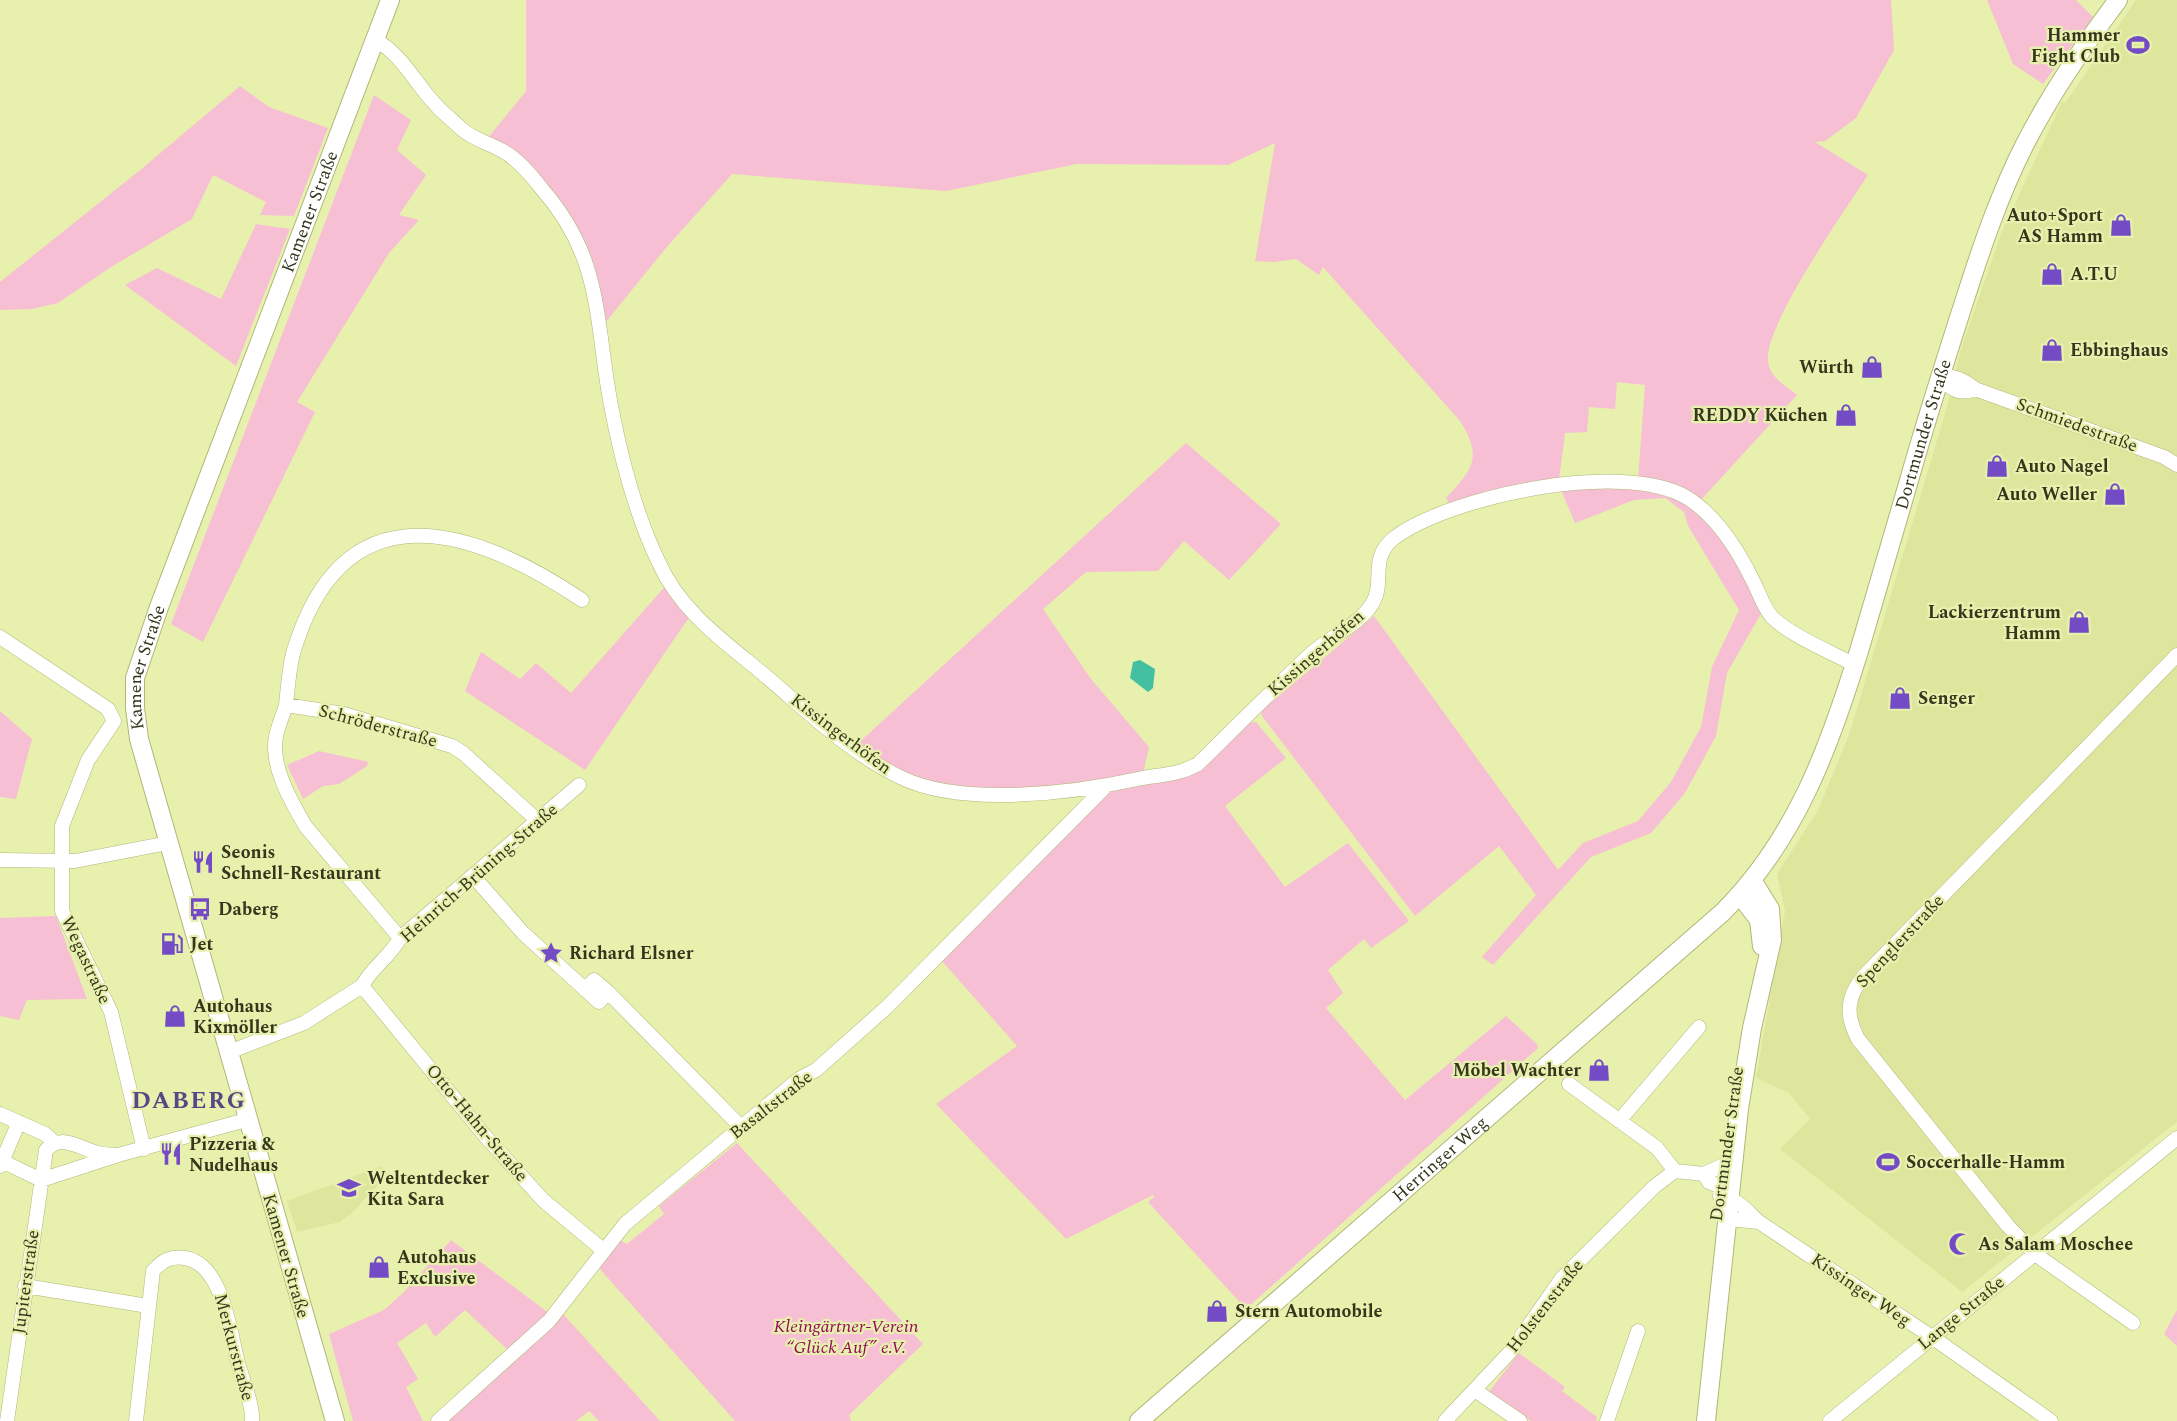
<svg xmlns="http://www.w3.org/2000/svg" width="2177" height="1421" font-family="Spectral,serif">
	<rect width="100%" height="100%" fill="#e8f0ae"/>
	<path fill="#dee69d" d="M 2136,0 L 2177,0 L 2177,1122 L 1962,1292 L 1780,1149 L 1810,1119 L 1789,1093 L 1756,1078 L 1785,911 L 1777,874 L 1818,810 L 1849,735 L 1944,417 L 1961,349 L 2001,234 L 2062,102 L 2065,103 Z
		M 382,1166 L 388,1174 L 354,1211 L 340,1222 L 297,1232 L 287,1201 Z"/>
	<path fill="#f7bfd4" d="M 526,0 L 1891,0 L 1894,50 L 1856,118 L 1825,141 L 1815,142 L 1868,175 C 1846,209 1764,325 1768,361 C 1769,377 1786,386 1797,395 L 1700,501 L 1638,479 L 1645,385 L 1617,382 L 1615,409 L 1589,407 L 1587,432 L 1565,433 L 1559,480 L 1450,506 L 1446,498 C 1473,469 1483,457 1460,421 L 1323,267 L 1319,275 L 1296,259 L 1274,262 L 1255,261 L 1275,143 L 1228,165 L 1077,164 L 946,191 L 732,174 L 665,249 L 606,322 L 594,266 L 578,234 L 487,139 L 526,91 Z
		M 1987,0 L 2076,0 L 2093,17 L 2043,84 L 2013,64 Z
		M 240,86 L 269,107 L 328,128 L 294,216 L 260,215 L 266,202 L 213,175 L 192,219 L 111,267 L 58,303 L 32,309 L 0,310 L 0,282 L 139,171 Z
		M 374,95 L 411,120 L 397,150 L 426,175 L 399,215 L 419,220 L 389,253 L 297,402 L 315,412 L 203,642 L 171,624 Z
		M 256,224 L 290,229 L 236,366 L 125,285 L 157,268 L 221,299 Z
		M 1186,443 L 1281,524 L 1229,580 L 1184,541 L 1158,571 L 1086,572 L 1043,609 L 1091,679 L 1149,747 L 1142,778 L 1105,787 L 941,790 L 853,748 Z
		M 1620,486 L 1668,493 L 1709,521 L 1735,558 L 1763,610 L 1727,673 L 1716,736 L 1685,793 L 1651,833 L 1591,857 L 1493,965 L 1482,957 L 1536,895 L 1499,846 L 1415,916 L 1262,716 L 1262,710 L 1374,616 L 1558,870 L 1583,843 L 1638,821 L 1671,782 L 1701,727 L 1712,667 L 1739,610 L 1688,526 L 1684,512 L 1665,498 L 1634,500 L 1575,523 L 1560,488 Z
		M 669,582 L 692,613 L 585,770 L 465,691 L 481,652 L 520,679 L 536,663 L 571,693 Z
		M 0,711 L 32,739 L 16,799 L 0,797 Z
		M 1256,722 L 1286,758 L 1225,806 L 1285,887 L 1348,843 L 1409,921 L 1371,948 L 1364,939 L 1328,970 L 1343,993 L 1326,1008 L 1405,1100 L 1506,1016 L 1537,1044 L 1538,1048 L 1246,1309 L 1148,1202 L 1154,1197 L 1153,1195 L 1066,1239 L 936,1104 L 1017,1046 L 941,960 L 1107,793 L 1141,783 L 1183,778 L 1199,771 L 1245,723 Z
		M 319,751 L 369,762 L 366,767 L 339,784 L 323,786 L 303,799 L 287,765 Z
		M 56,916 L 87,999 L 27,1000 L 19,1020 L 0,1016 L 0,918 Z
		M 737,1143 L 923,1344 L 849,1415 L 851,1421 L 735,1421 L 599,1268 L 620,1240 L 627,1244 L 664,1214 L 659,1206 Z
		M 451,1240 L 550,1314 L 509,1351 L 465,1310 L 435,1337 L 426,1323 L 397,1343 L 418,1379 L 406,1387 L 423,1421 L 353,1421 L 329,1334 L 384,1310 L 404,1292 Z
		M 2177,1310 L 2177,1346 L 2164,1334 Z
		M 563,1314 L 660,1421 L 599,1421 L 589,1411 L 576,1421 L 450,1421 L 448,1419 Z
		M 1519,1353 L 1565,1387 L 1562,1391 L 1597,1417 L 1596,1421 L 1531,1421 L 1488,1393 Z"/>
	<path fill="#43bfa1" d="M 1140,660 L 1155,669 L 1153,688 L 1148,692 L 1130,678 L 1133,662 Z"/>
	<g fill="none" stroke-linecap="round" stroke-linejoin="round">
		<g stroke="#b0b777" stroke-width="15">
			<path id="minor" d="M 375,40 C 401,53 415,83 435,104 C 443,113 453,121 463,130 C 473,139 489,143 501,150 C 517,158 531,175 542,189 C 602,258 595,317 610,400 C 620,455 635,513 659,563 C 680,610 722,640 761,672 C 805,709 849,753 902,778 C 963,807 1074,793 1138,779 C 1162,774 1176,776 1198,764 C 1236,727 1273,689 1312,653 C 1330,637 1359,625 1372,604 C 1386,582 1368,559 1394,538 C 1450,496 1623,460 1686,497 C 1716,515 1738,550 1753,581 C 1759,592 1763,607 1772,617 C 1791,636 1831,652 1855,665
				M 1939,376 C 1955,376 1963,379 1975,389 L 2164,457 L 2177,465
				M 1939,376 C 1949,388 1959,396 1975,389
				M 0,637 L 108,709 L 114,721 L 88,760 L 62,826 L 62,911 L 111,1012 L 144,1149
				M 286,705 C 288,687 289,667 294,650 C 344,487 470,525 582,600
				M 0,860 L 75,861 L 168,843
				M 473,876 L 523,933 L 599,1002 L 608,992 L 741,1127
				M 400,938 L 306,827 C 292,803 270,766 276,737 C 278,726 283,715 286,705 L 344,714 L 452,746 L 463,753 L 537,820
				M 362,986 L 486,1137 L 543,1200 L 603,1250
				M 585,990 L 594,980 L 608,992
				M 229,1052 L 304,1023 L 362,986 C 372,967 390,957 400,938 L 579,785
				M 1569,1084 L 1657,1148 L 1675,1171 L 1704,1174 L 1724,1165
				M 0,1114 L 45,1134 L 54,1142
				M 1619,1121 L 1699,1027
				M 2,1161 L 41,1180 L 118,1155 L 246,1120
				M 0,1166 L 19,1122
				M 1704,1174 L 1709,1182 L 1721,1187
				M 1720,1196 C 1737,1198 1747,1211 1759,1222 L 1932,1337 L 2051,1421
				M 1717,1213 L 1738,1220 L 1759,1222
				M 25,1286 L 148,1306
				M 2133,1323 L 2035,1254 L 2008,1226 L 1858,1039 C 1846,1016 1846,998 1863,977 L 2177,655
				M 1476,1391 L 1520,1421
				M 7,1421 L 46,1150 C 62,1133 79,1148 98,1153 C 104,1155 111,1154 118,1155
				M 136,1421 L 153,1271 C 163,1260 170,1256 185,1258 C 223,1264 230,1332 238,1363 C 242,1377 254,1409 252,1421
				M 438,1421 L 549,1321 L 625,1224 L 799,1079 L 816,1070 L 888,1006 L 1105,787
				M 1445,1421 L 1511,1351 L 1562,1278 L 1655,1186 L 1675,1171
				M 1607,1421 L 1638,1331
				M 1830,1421 L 2177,1138"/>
		</g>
		<g stroke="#b0b777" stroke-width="20">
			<g id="major">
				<path d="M 1740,895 L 1759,920 L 1762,946"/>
				<path id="s1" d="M 335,1421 L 139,739 L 135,708 L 135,678 L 159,607 L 390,0"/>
				<path id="s2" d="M 1139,1421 L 1723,912 C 1796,839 1829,748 1859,651 C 1876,594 1893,535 1910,477 C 1927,417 1946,358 1965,299 C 1982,246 2000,193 2025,144 C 2051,93 2084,45 2118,0"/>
				<path d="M 1706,1421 L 1739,1109 L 1752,1028 L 1772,940 L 1770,909 L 1752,880"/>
			</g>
		</g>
		<use href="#minor" stroke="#fff" stroke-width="14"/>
		<use href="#major" stroke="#fff" stroke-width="18"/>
	</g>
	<defs>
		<g id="stadium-bare" transform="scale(1.8)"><path d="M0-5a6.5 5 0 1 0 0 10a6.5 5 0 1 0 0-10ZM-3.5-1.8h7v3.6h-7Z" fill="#734cc5" stroke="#e8f0ae" stroke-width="2.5" paint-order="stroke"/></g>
		<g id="shop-bare" transform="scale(1.8)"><path d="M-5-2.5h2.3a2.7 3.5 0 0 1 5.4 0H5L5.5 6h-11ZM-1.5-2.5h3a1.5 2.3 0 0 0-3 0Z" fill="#734cc5" stroke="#e8f0ae" stroke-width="2.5" paint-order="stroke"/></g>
		<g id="restaurant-bare" transform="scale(1.8)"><path d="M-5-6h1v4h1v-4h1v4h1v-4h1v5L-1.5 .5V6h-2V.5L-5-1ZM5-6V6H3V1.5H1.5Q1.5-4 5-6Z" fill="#734cc5" stroke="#e8f0ae" stroke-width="2.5" paint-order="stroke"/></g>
		<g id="bus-bare" transform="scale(1.8)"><path d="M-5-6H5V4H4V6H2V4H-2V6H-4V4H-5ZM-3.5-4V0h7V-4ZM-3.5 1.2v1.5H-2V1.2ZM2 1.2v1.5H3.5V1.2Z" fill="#734cc5" stroke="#e8f0ae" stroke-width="2.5" paint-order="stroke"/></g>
		<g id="fuel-bare" transform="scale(1.8)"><path d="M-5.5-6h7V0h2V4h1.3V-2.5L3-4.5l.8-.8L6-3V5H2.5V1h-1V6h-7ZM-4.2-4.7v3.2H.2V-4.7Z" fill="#734cc5" stroke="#e8f0ae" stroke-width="2.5" paint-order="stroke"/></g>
		<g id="sight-bare" transform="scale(1.8)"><path d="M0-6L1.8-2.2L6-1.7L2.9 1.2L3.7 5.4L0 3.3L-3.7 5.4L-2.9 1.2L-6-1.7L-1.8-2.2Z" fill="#734cc5" stroke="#e8f0ae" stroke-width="2.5" paint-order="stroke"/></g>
		<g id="school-bare" transform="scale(1.8)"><path d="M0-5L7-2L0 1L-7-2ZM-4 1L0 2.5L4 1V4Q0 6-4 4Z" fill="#734cc5" stroke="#e8f0ae" stroke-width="2.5" paint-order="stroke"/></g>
		<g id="mosque-bare" transform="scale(1.8)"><path d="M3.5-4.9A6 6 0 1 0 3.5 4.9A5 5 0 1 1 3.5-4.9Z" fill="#734cc5" stroke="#e8f0ae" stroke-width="2.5" paint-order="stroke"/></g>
	</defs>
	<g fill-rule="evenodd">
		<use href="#stadium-bare" x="2138" y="45"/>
		<use href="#shop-bare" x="2121" y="225"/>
		<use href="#shop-bare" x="2052" y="274"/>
		<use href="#shop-bare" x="2052" y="350"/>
		<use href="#shop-bare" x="1872" y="367"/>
		<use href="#shop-bare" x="1846" y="415"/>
		<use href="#shop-bare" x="1997" y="466"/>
		<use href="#shop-bare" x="2115" y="494"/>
		<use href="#shop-bare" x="2079" y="622"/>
		<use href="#shop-bare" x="1900" y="698"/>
		<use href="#restaurant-bare" x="203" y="862"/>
		<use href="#bus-bare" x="200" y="909"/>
		<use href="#fuel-bare" x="172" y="944"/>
		<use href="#sight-bare" x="551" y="953"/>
		<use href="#shop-bare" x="175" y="1016"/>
		<use href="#shop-bare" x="1599" y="1070"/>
		<use href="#restaurant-bare" x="171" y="1154"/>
		<use href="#stadium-bare" x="1888" y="1162"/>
		<use href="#school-bare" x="349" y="1188"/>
		<use href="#mosque-bare" x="1960" y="1244"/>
		<use href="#shop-bare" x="379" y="1267"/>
		<use href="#shop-bare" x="1217" y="1311"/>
	</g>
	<g text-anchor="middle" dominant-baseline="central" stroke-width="4.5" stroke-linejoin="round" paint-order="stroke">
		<g font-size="18" font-weight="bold" fill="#35371d" stroke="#e8f0ae" text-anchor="start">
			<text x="2120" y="35" text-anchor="end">Hammer<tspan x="2120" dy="21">Fight Club</tspan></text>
			<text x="2103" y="215" text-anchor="end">Auto+Sport<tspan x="2103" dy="21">AS Hamm</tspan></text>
			<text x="2070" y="274">A.T.U</text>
			<text x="2070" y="350">Ebbinghaus</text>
			<text x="1854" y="367" text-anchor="end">Würth</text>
			<text x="1828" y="415" text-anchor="end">REDDY Küchen</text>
			<text x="2015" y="466">Auto Nagel</text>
			<text x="2097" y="494" text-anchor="end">Auto Weller</text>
			<text x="2061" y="612" text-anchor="end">Lackierzentrum<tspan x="2061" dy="21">Hamm</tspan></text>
			<text x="1918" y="698">Senger</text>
			<text x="221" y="852">Seonis<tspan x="221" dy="21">Schnell-Restaurant</tspan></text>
			<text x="218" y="909">Daberg</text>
			<text x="190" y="944">Jet</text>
			<text x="569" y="953">Richard Elsner</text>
			<text x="193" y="1006">Autohaus<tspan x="193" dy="21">Kixmöller</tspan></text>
			<text x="1581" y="1070" text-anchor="end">Möbel Wachter</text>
			<text x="189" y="1144">Pizzeria &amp;<tspan x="189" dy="21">Nudelhaus</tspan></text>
			<text x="1906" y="1162">Soccerhalle-Hamm</text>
			<text x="367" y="1178">Weltentdecker<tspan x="367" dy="21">Kita Sara</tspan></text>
			<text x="1978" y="1244">As Salam Moschee</text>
			<text x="397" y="1257">Autohaus<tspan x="397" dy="21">Exclusive</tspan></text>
			<text x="1235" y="1311">Stern Automobile</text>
		</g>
		<g font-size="18" fill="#35371d" stroke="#e8f0ae">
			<text stroke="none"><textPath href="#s1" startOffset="1269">Kamener Straße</textPath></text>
			<text transform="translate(2077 425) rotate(20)">Schmiedestraße</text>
			<text stroke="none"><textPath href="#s2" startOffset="1298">Dortmunder Straße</textPath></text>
			<text transform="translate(1316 653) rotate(-41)">Kissingerhöfen</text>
			<text stroke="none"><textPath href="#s1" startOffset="783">Kamener Straße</textPath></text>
			<text transform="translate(378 726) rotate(15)">Schröderstraße</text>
			<text transform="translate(841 734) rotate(37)">Kissingerhöfen</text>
			<text transform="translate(479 873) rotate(-41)">Heinrich-Brüning-Straße</text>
			<text transform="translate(1900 941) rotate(-47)">Spenglerstraße</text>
			<text transform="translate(86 960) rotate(65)">Wegastraße</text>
			<text transform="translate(771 1105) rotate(-38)">Basaltstraße</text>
			<text transform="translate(477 1123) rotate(50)">Otto-Hahn-Straße</text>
			<text transform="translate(1727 1144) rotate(-82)">Dortmunder Straße</text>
			<text stroke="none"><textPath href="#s2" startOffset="399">Herringer Weg</textPath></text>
			<text transform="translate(286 1256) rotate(74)">Kamener Straße</text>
			<text transform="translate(26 1282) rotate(-82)">Jupiterstraße</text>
			<text transform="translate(1861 1290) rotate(34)">Kissinger Weg</text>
			<text transform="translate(1545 1306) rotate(-52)">Holstenstraße</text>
			<text transform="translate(1961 1313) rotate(-39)">Lange Straße</text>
			<text transform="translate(234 1347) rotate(75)">Merkurstraße</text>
		</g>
		<g font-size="18" font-style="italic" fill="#950a5a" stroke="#e8f0ae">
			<text x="846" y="1326">Kleingärtner-Verein<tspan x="846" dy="21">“Glück Auf” e.V.</tspan></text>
		</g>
		<g font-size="24" font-weight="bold" letter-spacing="1.5" fill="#574785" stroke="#e8f0ae">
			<text x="189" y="1101">DABERG</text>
		</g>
	</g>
</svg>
